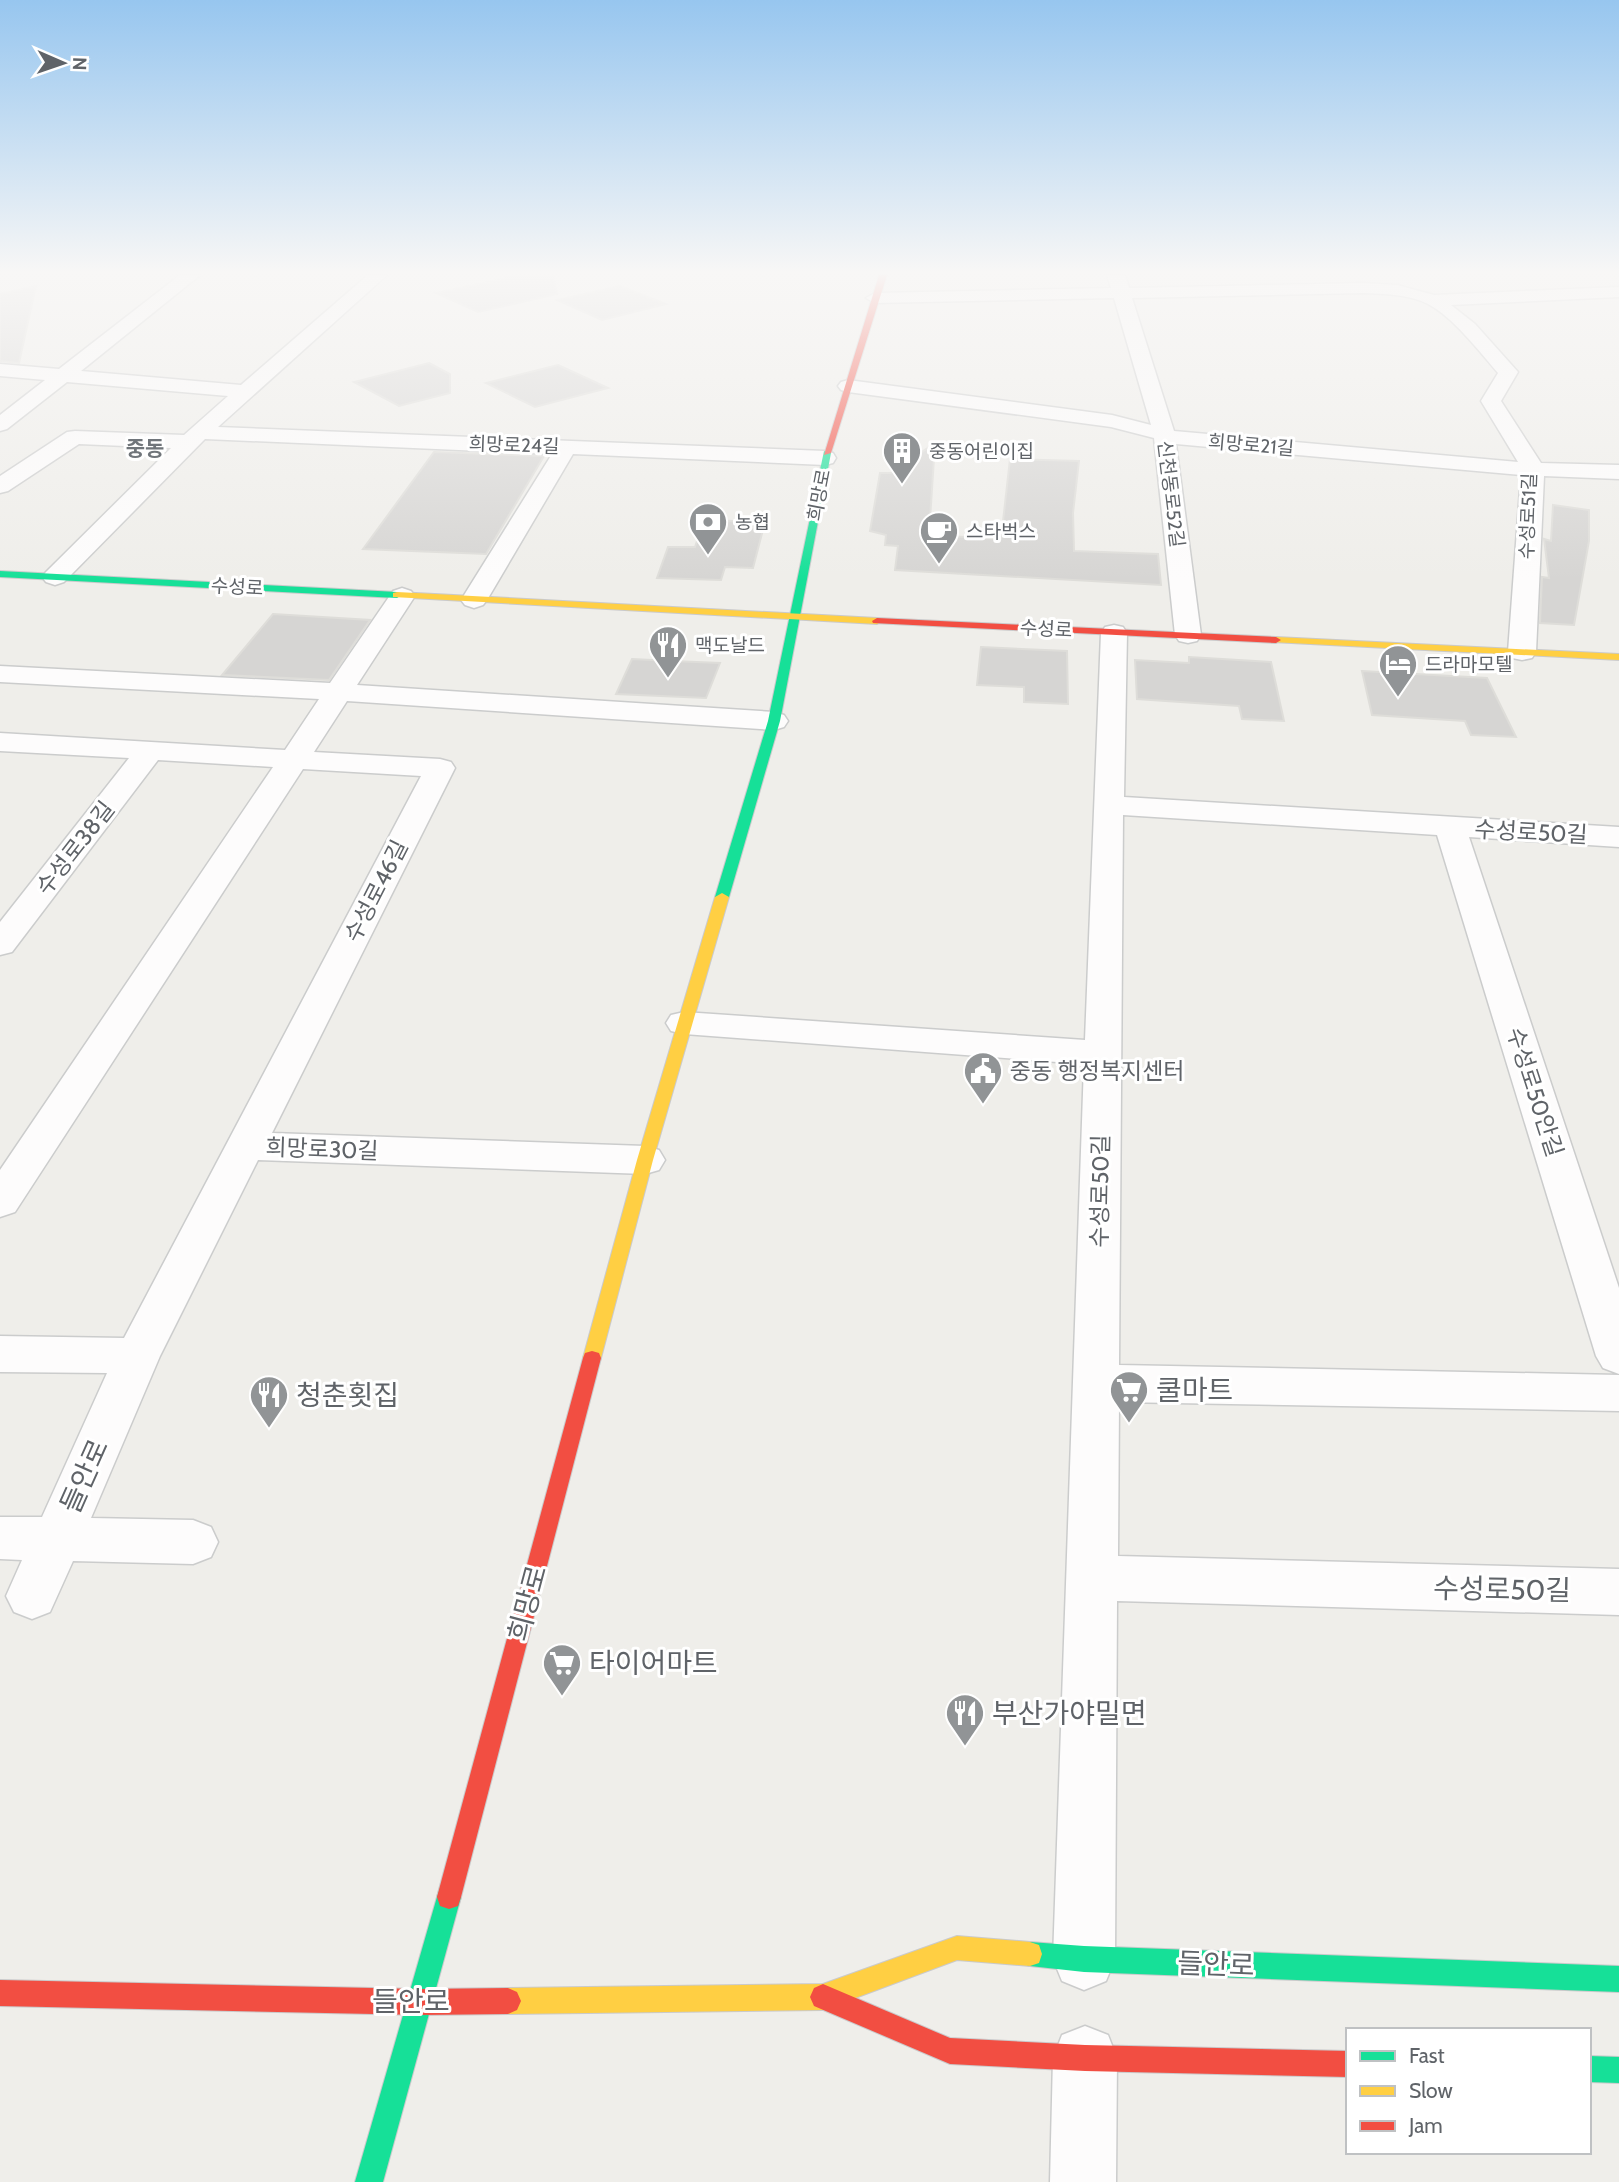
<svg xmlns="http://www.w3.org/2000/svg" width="1619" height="2182" font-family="Cabin,'Noto Sans KR',sans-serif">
	<rect width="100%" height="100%" fill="#efeeea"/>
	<path fill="#d6d5d3" stroke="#deddd9" stroke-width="2" d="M 520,275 L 553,275 L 557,294 L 478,312 L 436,293 Z
		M 36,286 L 19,363 L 0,361 L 0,294 Z
		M 620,286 L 666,304 L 602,320 L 557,300 Z
		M 429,363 L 450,374 L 450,393 L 399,406 L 354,382 Z
		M 558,365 L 608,388 L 535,407 L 486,383 Z
		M 935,443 L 929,535 L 1001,539 L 1010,459 L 1079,461 L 1073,513 L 1074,551 L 1158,554 L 1161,585 L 895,570 L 898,546 L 885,545 L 886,535 L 870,531 L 880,473 L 891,473 Z
		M 434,452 L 544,456 L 486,554 L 363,549 Z
		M 1553,505 L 1589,510 L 1589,541 L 1574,625 L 1540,623 L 1542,577 L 1549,578 L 1544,539 L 1551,541 Z
		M 704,520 L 765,522 L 753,568 L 725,567 L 721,580 L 657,578 L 668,547 L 695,547 Z
		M 273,614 L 370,620 L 329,680 L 222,675 Z
		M 981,647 L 1067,651 L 1068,704 L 1024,702 L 1024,687 L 977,685 Z
		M 1189,657 L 1271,662 L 1284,721 L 1242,719 L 1239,706 L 1137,699 L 1135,660 L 1189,663 Z
		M 632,659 L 672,661 L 720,663 L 706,698 L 616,694 Z
		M 1362,671 L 1487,678 L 1516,737 L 1471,735 L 1465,721 L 1372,715 Z"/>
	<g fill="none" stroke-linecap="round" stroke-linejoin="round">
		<g stroke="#cbcccc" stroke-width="3">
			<path id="street" d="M 180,275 L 200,275 L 81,371 L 241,385 L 368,275 L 387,275 L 218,427 L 825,451 L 833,453 L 836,458 L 833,463 L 825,465 L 573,454 L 487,600 L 483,605 L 474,608 L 465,605 L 461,600 L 552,454 L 205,439 L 64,582 L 55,585 L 46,582 L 42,577 L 46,572 L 171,448 L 79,444 L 8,491 L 0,493 L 0,476 L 67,432 L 75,431 L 184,435 L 228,396 L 67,382 L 7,429 L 0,431 L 0,415 L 45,380 L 0,376 L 0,364 L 59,369 Z
				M 1107,275 L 1125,275 L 1129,288 L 1363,283 L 1397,285 L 1434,295 L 1619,287 L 1619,297 L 1451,305 L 1475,324 L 1518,372 L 1501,401 L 1541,463 L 1619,465 L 1619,479 L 1544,476 L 1536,652 L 1532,658 L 1522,660 L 1512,658 L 1508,652 L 1521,475 L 1176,444 L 1201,635 L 1197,641 L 1188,643 L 1179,641 L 1175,635 L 1154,438 L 1111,427 L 848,392 L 841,390 L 838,386 L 841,382 L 848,380 L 1112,415 L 1151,425 L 1114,298 L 875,303 L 866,298 L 875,293 L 1111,288 ZM 1363,293 C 1384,294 1409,294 1428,304 C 1453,317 1479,351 1498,373 L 1481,401 L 1518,462 L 1174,431 L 1132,298 Z
				M 402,588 L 411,591 L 415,596 L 357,685 L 774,712 L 784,715 L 788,721 L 784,727 L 774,730 L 347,701 L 314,752 L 440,759 L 451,762 L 455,768 L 272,1133 L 645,1146 L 659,1150 L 665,1160 L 659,1170 L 645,1174 L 258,1160 L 160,1356 L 91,1518 L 193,1520 L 211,1527 L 218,1542 L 211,1557 L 193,1564 L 73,1561 L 50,1612 L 32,1619 L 14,1612 L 6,1596 L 22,1560 L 0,1559 L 0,1517 L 42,1517 L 107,1373 L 0,1372 L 0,1336 L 124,1338 L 421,776 L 303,769 L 15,1212 L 0,1217 L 0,1170 L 273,767 L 158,760 L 12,952 L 0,955 L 0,922 L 129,758 L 0,751 L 0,733 L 285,750 L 319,699 L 0,682 L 0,666 L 330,683 L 393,591 Z
				M 1114,625 L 1123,627 L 1127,633 L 1124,797 L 1619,827 L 1619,847 L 1469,837 L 1619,1288 L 1619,1374 L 1603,1368 L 1596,1356 L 1437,835 L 1123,815 L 1119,1365 L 1619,1375 L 1619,1411 L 1119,1402 L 1118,1556 L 1619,1569 L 1619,1615 L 1117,1601 L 1115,1959 L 1106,1981 L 1084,1990 L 1062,1981 L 1053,1959 L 1084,1064 L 684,1034 L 671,1031 L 666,1023 L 671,1015 L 684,1012 L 1085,1040 L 1101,633 L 1105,627 Z
				M 1085,2026 L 1108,2035 L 1117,2058 L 1116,2182 L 1050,2182 L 1053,2058 L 1062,2035 Z"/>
		</g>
		<g stroke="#cacacb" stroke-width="2">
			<path id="fast" d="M 824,451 L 831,453 L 780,721 L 729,897 L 722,901 L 715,897 L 768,721 Z
				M 0,571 L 397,592 L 402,595 L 397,598 L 0,577 Z
				M 449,1885 L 458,1888 L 461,1897 L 383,2182 L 355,2182 L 437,1897 L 440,1888 Z
				M 1030,1942 L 1084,1946 L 1619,1966 L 1619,1992 L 1084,1972 L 1030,1966 L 1021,1963 L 1018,1954 L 1021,1945 Z
				M 1589,2056 L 1619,2057 L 1619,2083 L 1589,2082 Z"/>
		</g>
		<g stroke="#cacacb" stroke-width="2">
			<path id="slow" d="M 397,592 L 877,618 L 882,621 L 877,624 L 393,597 L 393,593 Z
				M 1276,637 L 1619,654 L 1619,660 L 1272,642 L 1272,638 Z
				M 722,893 L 729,897 L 653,1160 L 601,1358 L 599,1363 L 592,1365 L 585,1363 L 583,1358 L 637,1160 L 715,897 Z
				M 957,1936 L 1030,1942 L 1039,1945 L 1042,1954 L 1039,1963 L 1030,1966 L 957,1960 L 823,2010 L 508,2014 L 499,2010 L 495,2001 L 499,1992 L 508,1988 L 823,1984 Z"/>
		</g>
		<g stroke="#cacacb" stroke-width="2">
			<path id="jam" d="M 879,275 L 887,275 L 831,453 L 824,455 Z
				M 877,618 L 1276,637 L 1281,640 L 1276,643 L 873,623 L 872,621 Z
				M 592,1351 L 599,1353 L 601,1358 L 461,1897 L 458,1906 L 449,1909 L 440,1906 L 437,1897 L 583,1358 L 585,1353 Z
				M 0,1980 L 421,1989 L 508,1988 L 517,1992 L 521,2001 L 517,2010 L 508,2014 L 421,2015 L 0,2006 Z
				M 823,1984 L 950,2038 L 1085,2045 L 1348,2051 L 1348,2077 L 1085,2071 L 950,2064 L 814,2006 L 810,1997 L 814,1988 Z"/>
		</g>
		<use href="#street" fill="#fdfcfc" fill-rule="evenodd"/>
		<use href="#fast" fill="#16e098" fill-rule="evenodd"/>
		<use href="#slow" fill="#ffcf43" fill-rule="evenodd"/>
		<use href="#jam" fill="#f24e42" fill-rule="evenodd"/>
	</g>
	<linearGradient id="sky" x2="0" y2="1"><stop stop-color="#97c6ef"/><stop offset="0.47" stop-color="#f8f7f6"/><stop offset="1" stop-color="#f8f7f6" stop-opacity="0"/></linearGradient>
	<rect width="1619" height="580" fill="url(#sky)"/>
	<defs>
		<g id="building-pin" transform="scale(2.0125)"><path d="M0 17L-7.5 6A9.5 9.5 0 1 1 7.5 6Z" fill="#919496" stroke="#fff"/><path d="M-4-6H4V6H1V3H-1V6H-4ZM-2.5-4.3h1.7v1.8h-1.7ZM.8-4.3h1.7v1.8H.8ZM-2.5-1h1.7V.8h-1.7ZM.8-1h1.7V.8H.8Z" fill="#fff"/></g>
		<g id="bank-pin" transform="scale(2.0125)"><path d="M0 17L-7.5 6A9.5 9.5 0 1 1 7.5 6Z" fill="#919496" stroke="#fff"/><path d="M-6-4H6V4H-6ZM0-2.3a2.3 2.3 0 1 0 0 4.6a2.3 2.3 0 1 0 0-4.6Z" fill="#fff"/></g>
		<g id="cafe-pin" transform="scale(2.0125)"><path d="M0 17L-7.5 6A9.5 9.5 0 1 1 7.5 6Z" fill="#919496" stroke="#fff"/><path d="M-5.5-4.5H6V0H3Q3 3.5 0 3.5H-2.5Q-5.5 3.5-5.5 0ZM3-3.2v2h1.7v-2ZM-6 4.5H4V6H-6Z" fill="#fff"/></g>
		<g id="restaurant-pin" transform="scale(2.0125)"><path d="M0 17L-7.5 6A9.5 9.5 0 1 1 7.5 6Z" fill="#919496" stroke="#fff"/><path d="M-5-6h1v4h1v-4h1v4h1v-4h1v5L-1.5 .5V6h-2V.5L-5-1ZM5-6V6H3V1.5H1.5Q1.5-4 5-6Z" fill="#fff"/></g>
		<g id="hotel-pin" transform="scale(2.0125)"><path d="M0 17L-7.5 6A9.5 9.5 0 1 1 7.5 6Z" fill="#919496" stroke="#fff"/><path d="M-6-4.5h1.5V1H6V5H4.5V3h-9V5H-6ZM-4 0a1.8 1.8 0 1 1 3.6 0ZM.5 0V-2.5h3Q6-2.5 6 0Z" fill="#fff"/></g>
		<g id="civic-pin" transform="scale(2.0125)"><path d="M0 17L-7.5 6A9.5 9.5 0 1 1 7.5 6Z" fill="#919496" stroke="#fff"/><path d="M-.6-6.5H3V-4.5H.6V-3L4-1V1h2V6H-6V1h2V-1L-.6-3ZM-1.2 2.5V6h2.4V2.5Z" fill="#fff"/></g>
		<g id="supermarket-pin" transform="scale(2.0125)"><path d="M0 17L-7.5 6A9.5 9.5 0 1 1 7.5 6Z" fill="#919496" stroke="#fff"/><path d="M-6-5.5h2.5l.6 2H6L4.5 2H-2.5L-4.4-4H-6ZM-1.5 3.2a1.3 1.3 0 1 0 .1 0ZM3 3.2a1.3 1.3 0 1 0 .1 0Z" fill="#fff"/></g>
	</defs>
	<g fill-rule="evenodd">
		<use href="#building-pin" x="902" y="451"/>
		<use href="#bank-pin" x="708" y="522"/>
		<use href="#cafe-pin" x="939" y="531"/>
		<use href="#restaurant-pin" x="668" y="645"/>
		<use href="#hotel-pin" x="1398" y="664"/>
		<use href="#civic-pin" x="983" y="1071"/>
		<use href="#supermarket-pin" x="1129" y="1390"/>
		<use href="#restaurant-pin" x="269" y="1395"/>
		<use href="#supermarket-pin" x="562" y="1663"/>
		<use href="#restaurant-pin" x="965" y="1713"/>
	</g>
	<g text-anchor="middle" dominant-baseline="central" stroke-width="6" stroke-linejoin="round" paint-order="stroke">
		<g font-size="19" fill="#5f6368" stroke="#fff">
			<text transform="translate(514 445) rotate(2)">희망로24길</text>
			<text transform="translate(1251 445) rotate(5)">희망로21길</text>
			<text transform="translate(1171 494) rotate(83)">신천동로52길</text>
			<text transform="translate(819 495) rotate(-79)">희망로</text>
			<text transform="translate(1528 516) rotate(-88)">수성로51길</text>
			<text transform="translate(237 587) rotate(3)">수성로</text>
			<text transform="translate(1046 629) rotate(3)">수성로</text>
		</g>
		<g font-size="19" fill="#5f6368" stroke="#fff" text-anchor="start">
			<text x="929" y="451">중동어린이집</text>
			<text x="735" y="522">농협</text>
			<text x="966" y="531">스타벅스</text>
			<text x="695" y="645">맥도날드</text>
			<text x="1425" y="664">드라마모텔</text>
		</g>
		<g font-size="21" font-weight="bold" fill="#70757a" stroke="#fff">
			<text x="145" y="448">중동</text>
		</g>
		<g font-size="23" fill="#5f6368" stroke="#fff">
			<text transform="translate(1531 832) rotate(3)">수성로50길</text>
			<text transform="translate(75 848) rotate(-52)">수성로38길</text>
			<text transform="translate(376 891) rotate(-63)">수성로46길</text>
			<text transform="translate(1535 1092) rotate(72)">수성로50안길</text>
			<text transform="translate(322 1149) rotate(2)">희망로30길</text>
			<text transform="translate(1100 1191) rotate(-89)">수성로50길</text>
		</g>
		<g font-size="23" fill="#5f6368" stroke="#fff" text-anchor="start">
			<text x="1010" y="1071">중동 행정복지센터</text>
		</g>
		<g font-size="28" fill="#5f6368" stroke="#fff" text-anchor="start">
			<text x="1156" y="1390">쿨마트</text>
			<text x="296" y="1395">청춘횟집</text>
			<text x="589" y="1663">타이어마트</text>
			<text x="992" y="1713">부산가야밀면</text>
		</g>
		<g font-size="28" fill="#5f6368" stroke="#fff">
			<text transform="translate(84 1476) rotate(-66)">들안로</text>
			<text transform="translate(1502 1589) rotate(1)">수성로50길</text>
			<text transform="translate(527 1603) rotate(-75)">희망로</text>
			<text transform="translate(1216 1964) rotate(2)">들안로</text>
			<text x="411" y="2001">들안로</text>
		</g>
	</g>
	<rect x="1346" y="2028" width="245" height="126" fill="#ffffff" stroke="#bfc1c3" stroke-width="2"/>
	<rect x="1360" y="2051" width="35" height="10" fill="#16e098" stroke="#bfc1c3" stroke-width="2"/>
	<text x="1409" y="2063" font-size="21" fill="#5f6368">Fast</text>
	<rect x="1360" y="2086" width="35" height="10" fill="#ffcf43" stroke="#bfc1c3" stroke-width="2"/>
	<text x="1409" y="2098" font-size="21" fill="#5f6368">Slow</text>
	<rect x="1360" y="2121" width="35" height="10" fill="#f24e42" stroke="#bfc1c3" stroke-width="2"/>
	<text x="1409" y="2133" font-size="21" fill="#5f6368">Jam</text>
	<g transform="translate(63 63) rotate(92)" stroke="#ffffff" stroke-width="5" paint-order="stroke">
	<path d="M0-5L12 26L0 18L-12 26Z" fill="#5f6368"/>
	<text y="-10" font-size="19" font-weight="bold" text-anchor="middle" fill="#5f6368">N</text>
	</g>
</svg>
